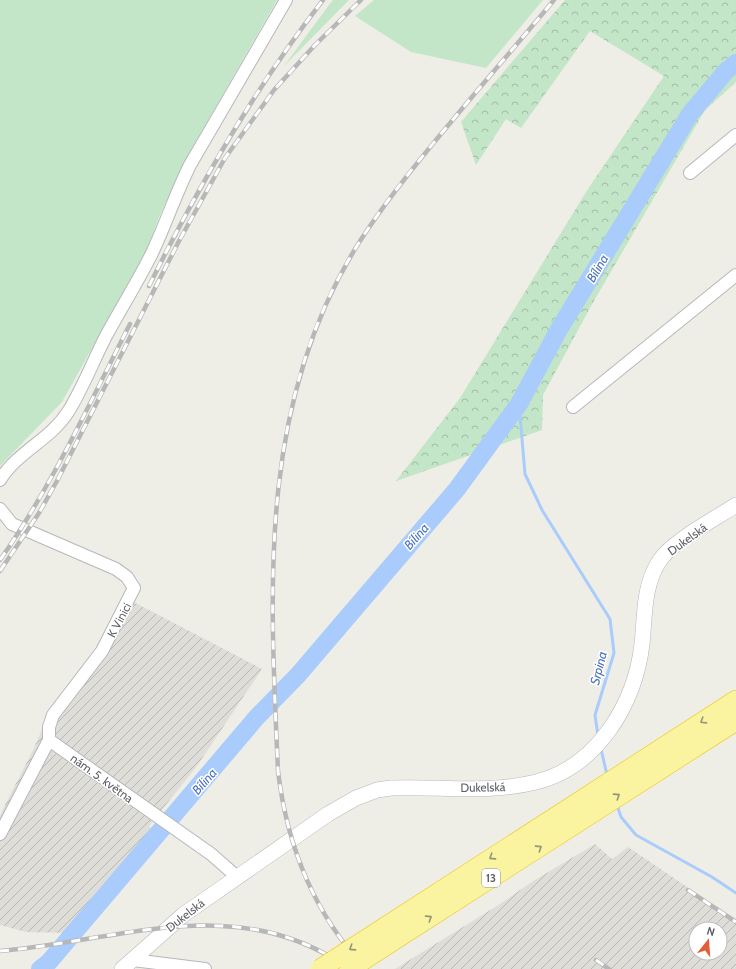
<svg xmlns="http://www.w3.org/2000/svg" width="736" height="969" font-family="Cabin,sans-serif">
	<defs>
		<pattern id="industrial-furrows" width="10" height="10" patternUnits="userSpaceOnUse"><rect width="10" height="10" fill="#deddd8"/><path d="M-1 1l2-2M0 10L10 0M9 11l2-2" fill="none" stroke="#b7b7b3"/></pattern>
		<pattern id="forest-crowns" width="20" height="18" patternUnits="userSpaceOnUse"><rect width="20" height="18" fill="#c3e5c8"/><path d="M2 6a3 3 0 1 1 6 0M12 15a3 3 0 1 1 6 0" fill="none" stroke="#a2bda6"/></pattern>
	</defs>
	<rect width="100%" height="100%" fill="#efeee6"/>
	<path fill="url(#industrial-furrows)" fill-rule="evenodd" d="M 124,597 L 262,669 L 197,766 L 149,826 L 155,833 L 67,933 L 26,932 L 0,925 L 0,816 L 2,811 L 34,748 L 49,713 L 98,648 Z
		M 595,844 L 612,859 L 628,847 L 736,920 L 736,969 L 395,969 L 500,904 L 530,883 ZM 696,929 L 720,929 L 720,953 L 696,953 Z"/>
	<path fill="#c3e5c8" d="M 0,0 L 277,0 L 184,162 L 159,217 L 148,248 L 62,402 L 0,466 Z
		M 333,0 L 349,0 L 284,66 L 329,5 Z
		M 374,0 L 543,0 L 486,68 L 411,52 L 355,16 Z"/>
	<path fill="url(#forest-crowns)" d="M 565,0 L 736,0 L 736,82 L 705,110 L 591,306 L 543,395 L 542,430 L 396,481 L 460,398 L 586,192 L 664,76 L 590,31 L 521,128 L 506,119 L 476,165 L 461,122 Z"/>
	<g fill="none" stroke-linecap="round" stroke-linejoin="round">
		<path stroke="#a9ccfc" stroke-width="3" d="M 519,404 L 525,474 L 542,510 L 610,619 L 614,653 L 595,715 L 598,736
			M 601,749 L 607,775
			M 617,805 L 621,817 L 636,835 L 712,877 L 736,893"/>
		<path stroke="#a9ccfc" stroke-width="18" d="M 40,969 L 49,962 L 256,718 L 298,675 L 457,489 L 519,404 L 558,331 L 690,114 L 726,71 L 736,63"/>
		<g stroke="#b6b7bc" stroke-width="14">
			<path id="minor" d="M 690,173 L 736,135
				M 573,407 L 736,275
				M 0,480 C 17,452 50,440 68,412 C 83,388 93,361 106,336 C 121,308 139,280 153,251 C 166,223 176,193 190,165 L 286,0
				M 0,509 L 12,524 L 116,569 L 127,577 L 134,588 L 102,651 L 53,715 L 49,727 L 49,740 L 0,834
				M 49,740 L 211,854 L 236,876
				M 133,960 L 205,969"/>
		</g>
		<g stroke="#b6b7bc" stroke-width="16">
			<path id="tertiary" d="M 122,969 L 183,915 L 328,814 L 356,798 L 377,790 L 391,788 C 439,786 489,794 536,782 C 597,767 635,704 642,644 C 645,616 643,585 660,560 C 674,540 715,519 736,505"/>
		</g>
		<g stroke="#ecc409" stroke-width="20">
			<path id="trunk" d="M 385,927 L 736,700
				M 396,939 L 736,721"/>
		</g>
		<use href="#minor" stroke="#fff" stroke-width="12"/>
		<use href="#tertiary" stroke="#fff" stroke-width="15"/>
		<use href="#trunk" stroke="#faf4a0" stroke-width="19"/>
		<g stroke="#b6b7b7" stroke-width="4.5">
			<path id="rail" d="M 149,286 C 199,185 254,89 323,0
				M 0,560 C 52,486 89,404 130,324
				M 0,571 L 39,513 L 58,479 L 179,241 L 225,158 L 274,90 L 315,45 L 361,0
				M 688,890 L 736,922
				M 0,951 C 119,941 240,890 349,969
				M 596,960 L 609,969
				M 366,969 C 314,914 287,846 278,771 C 270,589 257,403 360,241 C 387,199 419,160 451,122 C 485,81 520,41 554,0"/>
		</g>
		<use href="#rail" stroke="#fff" stroke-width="3" stroke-dasharray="9" stroke-linecap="butt"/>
		<g stroke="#ecc409" stroke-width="20" stroke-linecap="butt">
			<path id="trunk-bridge" d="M 320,969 L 385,927
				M 350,969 L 396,939"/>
		</g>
		<use href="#trunk-bridge" stroke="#faf4a0" stroke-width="19"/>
	</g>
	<defs><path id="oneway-chevron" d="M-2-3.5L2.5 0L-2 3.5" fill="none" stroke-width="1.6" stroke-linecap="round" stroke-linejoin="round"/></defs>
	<g stroke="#94947a">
		<use href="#oneway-chevron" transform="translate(703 721) rotate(148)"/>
		<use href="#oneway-chevron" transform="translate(617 796) rotate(-33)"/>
		<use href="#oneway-chevron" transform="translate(539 848) rotate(-33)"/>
		<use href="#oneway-chevron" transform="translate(492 857) rotate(147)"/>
		<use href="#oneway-chevron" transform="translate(429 918) rotate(-33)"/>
		<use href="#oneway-chevron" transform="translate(352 948) rotate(147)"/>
	</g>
	<g text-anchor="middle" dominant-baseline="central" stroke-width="3" stroke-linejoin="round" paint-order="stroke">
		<rect fill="#fff" stroke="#8e9094" stroke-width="1" x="482" y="869" width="18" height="18" rx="3"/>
		<g font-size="11" font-weight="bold" fill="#5d6066">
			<text x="491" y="878">13</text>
		</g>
		<g font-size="12" fill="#5d6066" stroke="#fff">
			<text transform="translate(687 539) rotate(-36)">Dukelská</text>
			<text transform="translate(119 620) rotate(-62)">K Vinici</text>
			<text transform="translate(102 778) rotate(36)">nám. 5. května</text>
			<text transform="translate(483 787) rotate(-1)">Dukelská</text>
			<text transform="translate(185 915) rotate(-38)">Dukelská</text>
		</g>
		<g font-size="13" font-style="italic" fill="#4c74bf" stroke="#fff">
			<text transform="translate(597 268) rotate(-59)">Bílina</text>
			<text transform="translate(416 536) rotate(-49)">Bílina</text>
			<text transform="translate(598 668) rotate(-76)">Srpina</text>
			<text transform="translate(204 781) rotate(-49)">Bílina</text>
		</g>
	</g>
	<g transform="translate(708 941) rotate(17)"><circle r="19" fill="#ffffff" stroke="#bebfc2"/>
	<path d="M0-3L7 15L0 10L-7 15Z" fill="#e35d38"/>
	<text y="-6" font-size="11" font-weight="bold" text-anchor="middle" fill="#5d6066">N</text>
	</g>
</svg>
